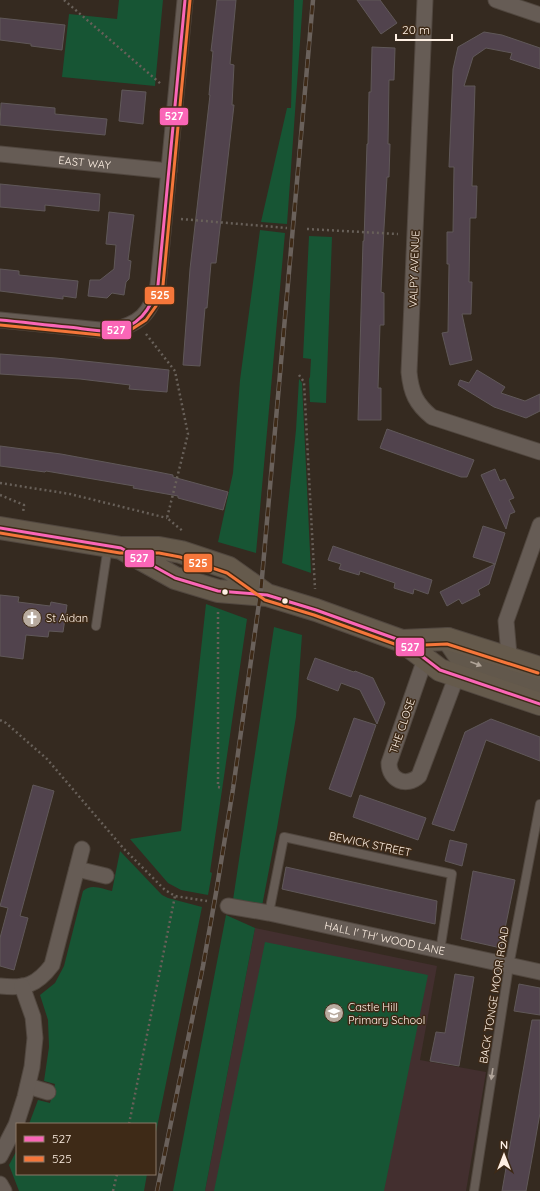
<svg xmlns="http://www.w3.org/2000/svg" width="540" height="1191" font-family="Quicksand,sans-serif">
	<rect width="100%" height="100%" fill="#352a20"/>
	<path fill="#432f2f" d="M 255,928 L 437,966 L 420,1060 L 486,1072 L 466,1191 L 205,1191 Z"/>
	<path fill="#175534" d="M 119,0 L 163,0 L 155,86 L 62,77 L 69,14 L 117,19 Z
		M 294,0 L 303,0 L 287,224 L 261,222 L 287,108 L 291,108 Z
		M 260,230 L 285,233 L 256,553 L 218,542 L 233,473 L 240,380 Z
		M 309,236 L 332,237 L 326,403 L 310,402 L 309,379 L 310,377 L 311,359 L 303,358 Z
		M 299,379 L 302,383 L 311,573 L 282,563 L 296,430 Z
		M 206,604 L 247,619 L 210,872 L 212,873 L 208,895 L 181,890 L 168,883 L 130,839 L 181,831 Z
		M 274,627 L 302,635 L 296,717 L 277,828 L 262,906 L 233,900 Z
		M 120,851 L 162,895 L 168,898 L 202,907 L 155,1137 L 155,1124 L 29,1124 L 38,1100 L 50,1103 L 55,1084 L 44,1081 L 49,1047 L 48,1020 L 40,995 L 55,983 L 64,966 L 83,891 C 91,883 103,889 112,891 Z
		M 226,915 L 255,928 L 205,1191 L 173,1191 Z
		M 265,942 L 428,975 L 384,1191 L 214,1191 Z
		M 17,1150 L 17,1174 L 147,1174 L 144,1191 L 19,1191 L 9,1165 Z"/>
	<path fill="#51434d" stroke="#605859" d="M 217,0 L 236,0 L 230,64 L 234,65 L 232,105 L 234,105 L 216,263 L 211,263 L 207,308 L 205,308 L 200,366 L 183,365 L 190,269 L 210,95 L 209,95 L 213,51 L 211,51 Z
		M 357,0 L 380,0 L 397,23 L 381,34 Z
		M 0,18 L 65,25 L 62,50 L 31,46 L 31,44 L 0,40 Z
		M 484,32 L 502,35 L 540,48 L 540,69 L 510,59 L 512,53 L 486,48 L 473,57 L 464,86 L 475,86 L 472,186 L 477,186 L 476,218 L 470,218 L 469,282 L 472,282 L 471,314 L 462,314 L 472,360 L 450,365 L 442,333 L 448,332 L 449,264 L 447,264 L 447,232 L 453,232 L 454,167 L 449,167 L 453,69 L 458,47 Z
		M 372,47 L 395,48 L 394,80 L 389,80 L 388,144 L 390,144 L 389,177 L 387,177 L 384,228 L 381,292 L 384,293 L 384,325 L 380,325 L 378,388 L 381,388 L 381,420 L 358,420 L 363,241 L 364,241 L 367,144 L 368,144 L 369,92 L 371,92 Z
		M 122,90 L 146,92 L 143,124 L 119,121 Z
		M 1,103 L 55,108 L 55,114 L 107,119 L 105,135 L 0,125 Z
		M 0,184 L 100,194 L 99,211 L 45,205 L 45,211 L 0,207 Z
		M 109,212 L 134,215 L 128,260 L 131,261 L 129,279 L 126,282 L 124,295 L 112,293 L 107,298 L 88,296 L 90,280 L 100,280 L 114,269 L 116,245 L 106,244 Z
		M 0,269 L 19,271 L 19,275 L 78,281 L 76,298 L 63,296 L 63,299 L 0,291 Z
		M 0,354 L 56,358 L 169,370 L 167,392 L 129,389 L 130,385 L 80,379 L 0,374 Z
		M 477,370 L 505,387 L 501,393 L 525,401 L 540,394 L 540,411 L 526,418 L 494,407 L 458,385 L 460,380 L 469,383 Z
		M 387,429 L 474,460 L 467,477 L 461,477 L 380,448 Z
		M 0,446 L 61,454 L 148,470 L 173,475 L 173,477 L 228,492 L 223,510 L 178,498 L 178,496 L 133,488 L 134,486 L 46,471 L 45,472 L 0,466 Z
		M 495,469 L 500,481 L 505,479 L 514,498 L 509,500 L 515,512 L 510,514 L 506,529 L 481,475 Z
		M 483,526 L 505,533 L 489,584 L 478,590 L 480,595 L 462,604 L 459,599 L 447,606 L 440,592 L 495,564 L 473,557 Z
		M 333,546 L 432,580 L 428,594 L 414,589 L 413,594 L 394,588 L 395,583 L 360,571 L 359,575 L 339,569 L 341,564 L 328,560 Z
		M 0,595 L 19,597 L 18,602 L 50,606 L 51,602 L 67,605 L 63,632 L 49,631 L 48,637 L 26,635 L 23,659 L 0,656 Z
		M 315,658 L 354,672 L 355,671 L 373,678 L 385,703 L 377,724 L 360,690 L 341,683 L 338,691 L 307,679 Z
		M 354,718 L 376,725 L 351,797 L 329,789 Z
		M 491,719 L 540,737 L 540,761 L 486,740 L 454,831 L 432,824 L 465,732 Z
		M 33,785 L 54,791 L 20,916 L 28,918 L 14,970 L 0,966 L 0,938 L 8,908 L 0,906 Z
		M 360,795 L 426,818 L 418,840 L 353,817 Z
		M 450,840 L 467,844 L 462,866 L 445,861 Z
		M 286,867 L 437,901 L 435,924 L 282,889 Z
		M 473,871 L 515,880 L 501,948 L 461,939 Z
		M 455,974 L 474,977 L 459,1066 L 430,1061 L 436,1032 L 445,1033 Z
		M 519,984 L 540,988 L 540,1015 L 514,1011 Z
		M 532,1020 L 540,1020 L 540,1113 L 533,1153 L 526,1191 L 502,1191 Z"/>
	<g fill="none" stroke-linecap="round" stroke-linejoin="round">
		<g stroke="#51473f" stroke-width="10">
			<path id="lane" d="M 96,626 L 108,546
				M 269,913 L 284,837 L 452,874 L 440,951
				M 474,1191 L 509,966 L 540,804"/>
		</g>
		<g stroke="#51473f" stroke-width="17">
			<g id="street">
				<path d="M 425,0 L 409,372 C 411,393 416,404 432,417 L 540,452"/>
				<path d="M 496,0 L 540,15"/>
				<path id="s1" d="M 0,154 L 169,171"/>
				<path d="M 0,320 L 110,331 C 140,324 151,314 158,285 L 185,0"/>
				<path d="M 425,659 L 389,763 C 389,780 406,788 419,776 L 457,675"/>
				<path d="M 510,666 L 506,621 L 540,525"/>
				<path d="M 77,869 L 106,876"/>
				<path id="s2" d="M 228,906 L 269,913 L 540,972"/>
				<path d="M 0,986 C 25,989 37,985 52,965 L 82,849"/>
				<path d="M 28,1086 L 48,1092"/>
				<path d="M 0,1156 L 16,1125 L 25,1097 L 32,1067 L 35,1038 L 33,1017 L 22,986"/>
				<path d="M 0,1184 L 4,1191"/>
			</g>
		</g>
		<g stroke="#51473f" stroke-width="24">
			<path id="primary" d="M 448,639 L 461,658 L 540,686"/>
		</g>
		<g stroke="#51473f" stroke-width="24">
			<path id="highway" d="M 0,528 L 121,548 L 159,548 L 181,552 L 229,568 L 267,595
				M 121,548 L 175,578 L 218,591 L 267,595 L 316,610 L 402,641 L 440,670 L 540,704
				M 402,641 L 448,639 L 540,668"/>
		</g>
		<path stroke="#686059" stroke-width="2.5" stroke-dasharray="2 3" stroke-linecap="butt" d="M 64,0 L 161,84
			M 181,219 L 287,228
			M 307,229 L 398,234
			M 146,334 L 175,371 L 188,434 L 167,518 L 184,532
			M 299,375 L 304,382 L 315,589
			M 0,483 L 70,494 L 167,518
			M 0,495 L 24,505 L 23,513
			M 218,612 L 218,787 L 222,788
			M 0,720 L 6,723 L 47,759 L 124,849 L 165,890 L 175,896 L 207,901
			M 129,1124 L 175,896
			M 113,1191 L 117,1174"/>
		<use href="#lane" stroke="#665c55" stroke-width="8"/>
		<use href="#street" stroke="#665c55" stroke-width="15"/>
		<use href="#primary" stroke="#62584c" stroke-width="22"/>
		<use href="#highway" stroke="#655a4c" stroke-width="22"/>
		<g stroke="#6a615b" stroke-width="4.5">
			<path id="rail" d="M 157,1191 L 203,966 L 216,893 L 233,789 L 261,589 L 313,0"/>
		</g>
		<use href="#rail" stroke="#3e2a17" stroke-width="3" stroke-dasharray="9" stroke-linecap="butt"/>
		<g stroke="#3e2a17" stroke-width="6">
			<path id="bus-1" d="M 0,320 C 23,322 45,325 68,327 C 80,328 99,332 111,331 C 138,328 151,310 158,285 L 185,0
				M 0,528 L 121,548 L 175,578 L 218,591 L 267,595 L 316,610 L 402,641 L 440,670 L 540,704"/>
		</g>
		<g stroke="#3e2a17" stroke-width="6">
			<path id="bus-2" d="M 0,325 L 111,336 L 132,329 L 146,320 L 156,306 L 163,285 L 190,0
				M 0,533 L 120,553 L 159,553 L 180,557 L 227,573 L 265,600 L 314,615 L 400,646 L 447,644 L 538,673"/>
		</g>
		<use href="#bus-1" stroke="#fa66b7" stroke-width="3"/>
		<use href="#bus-2" stroke="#f5763a" stroke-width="3"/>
	</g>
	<defs><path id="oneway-solid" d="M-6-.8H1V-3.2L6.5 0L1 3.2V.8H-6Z"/></defs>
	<use fill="#b0a498" href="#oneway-solid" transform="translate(476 664) rotate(21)"/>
	<use fill="#b2a69c" href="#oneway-solid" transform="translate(492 1074) rotate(99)"/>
	<defs>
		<g id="church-disc" transform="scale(1)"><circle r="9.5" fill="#b8ab9f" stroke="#3e2a17"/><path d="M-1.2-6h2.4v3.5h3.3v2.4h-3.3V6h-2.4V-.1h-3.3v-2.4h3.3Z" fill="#fff"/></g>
		<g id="school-disc" transform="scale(1)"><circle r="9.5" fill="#b8ab9f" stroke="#3e2a17"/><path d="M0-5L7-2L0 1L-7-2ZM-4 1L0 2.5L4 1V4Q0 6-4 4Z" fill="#fff"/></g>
	</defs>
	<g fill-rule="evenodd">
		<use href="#church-disc" x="32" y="618"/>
		<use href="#school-disc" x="334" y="1013"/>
	</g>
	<g fill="#fef0e4" stroke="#3e2a17" stroke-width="1.5">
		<circle cx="225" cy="592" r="3.5"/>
		<circle cx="285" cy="601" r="3.5"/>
	</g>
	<g text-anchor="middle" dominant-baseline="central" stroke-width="3" stroke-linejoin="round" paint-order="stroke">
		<g font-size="11" fill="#fef0e4" stroke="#3e2a17">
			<text stroke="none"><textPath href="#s1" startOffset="85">EAST WAY</textPath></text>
			<text transform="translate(414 269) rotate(-88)">VALPY AVENUE</text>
			<text transform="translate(402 726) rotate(-71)">THE CLOSE</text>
			<text transform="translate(370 844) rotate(12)">BEWICK STREET</text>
			<text stroke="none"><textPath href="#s2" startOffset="160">HALL I' TH' WOOD LANE</textPath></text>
			<text transform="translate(494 995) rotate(-81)">BACK TONGE MOOR ROAD</text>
		</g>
		<g font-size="11" fill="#fef0e4" stroke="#3e2a17" text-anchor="start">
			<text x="46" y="618">St Aidan</text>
			<text x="348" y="1007">Castle Hill<tspan x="348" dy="13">Primary School</tspan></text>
		</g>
	</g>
	<g stroke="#3e2a17" stroke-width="1.5">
		<rect x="159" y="107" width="30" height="19" rx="4" fill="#fa66b7"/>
		<rect x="144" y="286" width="31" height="19" rx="4" fill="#f5763a"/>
		<rect x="101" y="320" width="31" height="20" rx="4" fill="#fa66b7"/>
		<rect x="124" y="549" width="31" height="19" rx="4" fill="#fa66b7"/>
		<rect x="183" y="553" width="30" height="20" rx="4" fill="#f5763a"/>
		<rect x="395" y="637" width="30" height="20" rx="4" fill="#fa66b7"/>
	</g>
	<g font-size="11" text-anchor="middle" font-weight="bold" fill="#fff">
		<text x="174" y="120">527</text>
		<text x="160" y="299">525</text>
		<text x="116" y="334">527</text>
		<text x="139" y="562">527</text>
		<text x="198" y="567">525</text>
		<text x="410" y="651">527</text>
	</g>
	<rect x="16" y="1123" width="140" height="52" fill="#3e2a17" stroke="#8b7969"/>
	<rect x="24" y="1136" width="20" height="6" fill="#fa66b7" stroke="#8b7969"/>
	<text x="52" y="1143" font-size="12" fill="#fef0e4">527</text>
	<rect x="24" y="1156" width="20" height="6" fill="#f5763a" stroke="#8b7969"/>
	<text x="52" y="1163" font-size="12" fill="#fef0e4">525</text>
	<g transform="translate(504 1155)" stroke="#3e2a17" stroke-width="3" paint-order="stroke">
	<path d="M0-3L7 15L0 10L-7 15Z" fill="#fef0e4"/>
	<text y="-6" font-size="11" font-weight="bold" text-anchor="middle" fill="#fef0e4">N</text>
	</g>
	<path d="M396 34v6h56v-6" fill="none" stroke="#fef0e4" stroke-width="2"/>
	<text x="402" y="34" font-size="12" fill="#fef0e4" stroke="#3e2a17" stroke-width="3" paint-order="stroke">20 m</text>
</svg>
